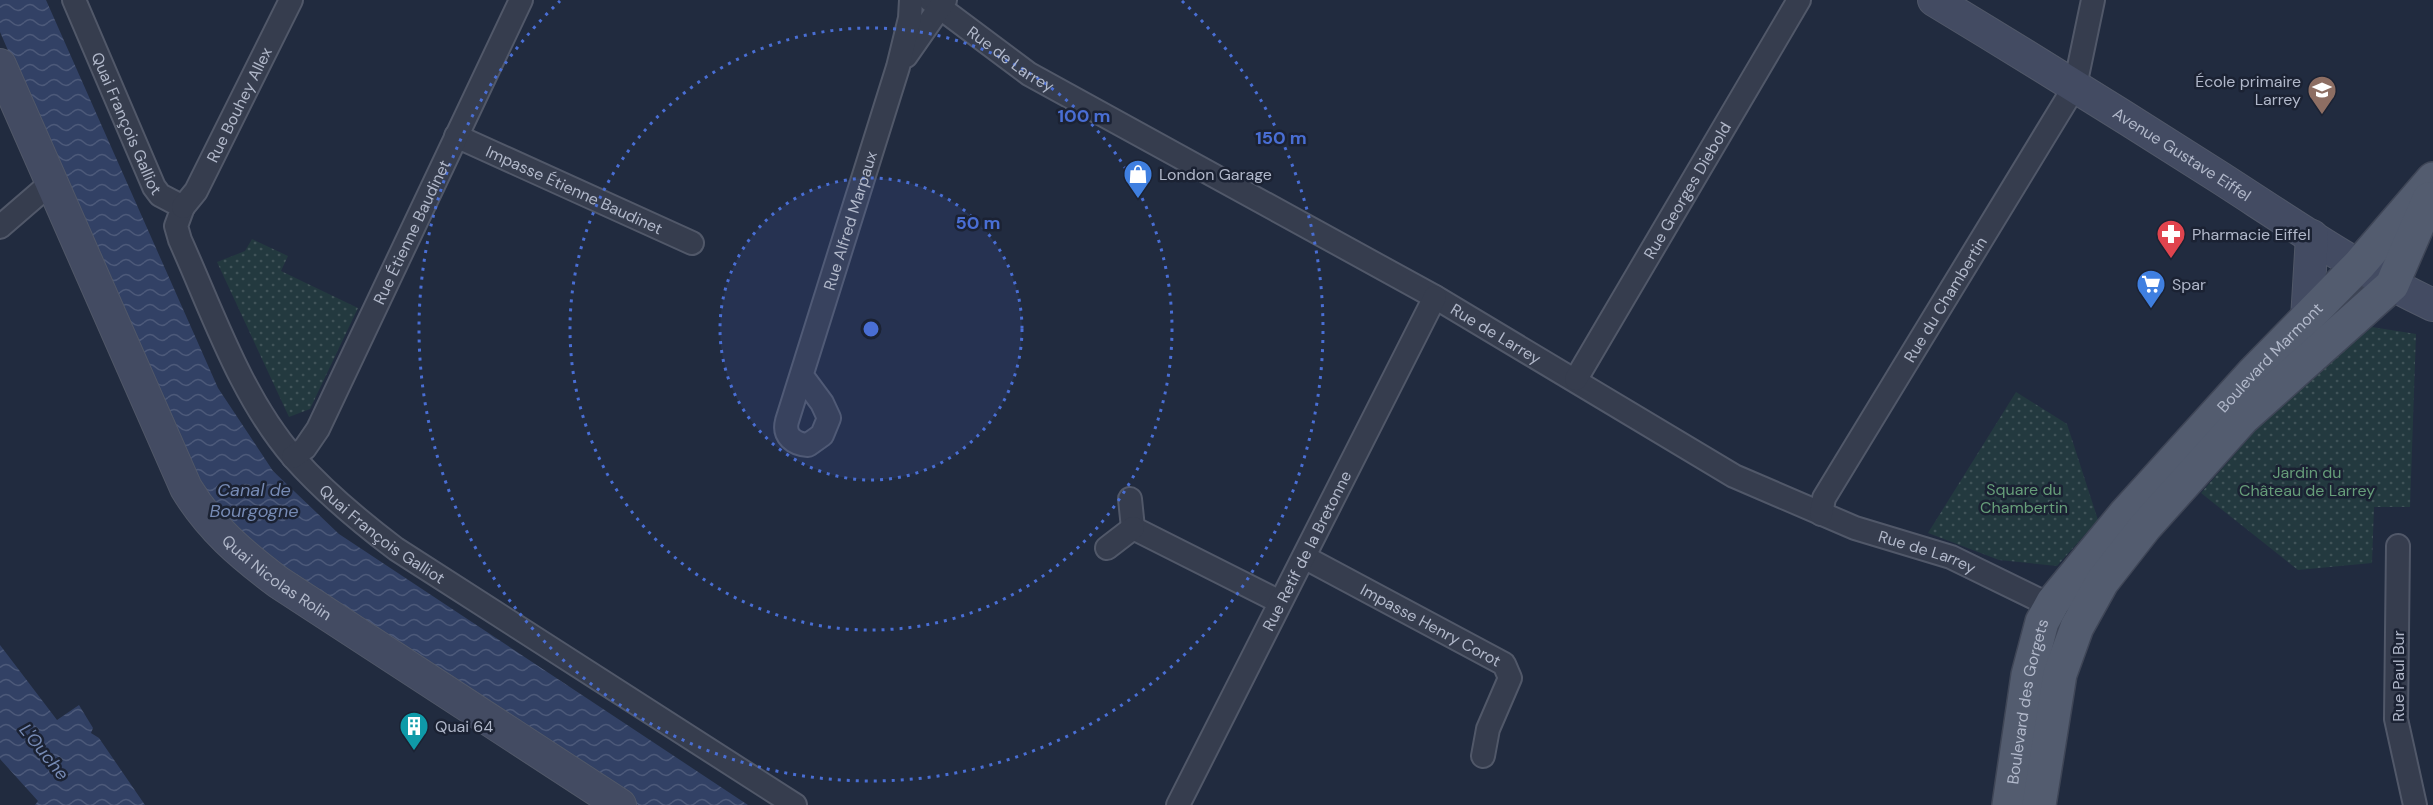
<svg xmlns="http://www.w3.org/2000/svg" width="2433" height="805" font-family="'DM Sans',sans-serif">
	<defs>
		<pattern id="park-dots" width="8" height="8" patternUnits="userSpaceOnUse" patternTransform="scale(1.5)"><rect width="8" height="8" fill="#23393f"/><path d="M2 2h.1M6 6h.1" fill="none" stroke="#415459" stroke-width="1.8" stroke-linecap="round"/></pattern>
		<pattern id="water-waves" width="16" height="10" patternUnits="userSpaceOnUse" patternTransform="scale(1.5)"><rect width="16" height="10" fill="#324165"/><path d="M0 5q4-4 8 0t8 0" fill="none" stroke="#4d5a7a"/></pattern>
	</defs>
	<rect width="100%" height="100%" fill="#212b3f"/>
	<path fill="url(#park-dots)" d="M 252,239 L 288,256 L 281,271 L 358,308 L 310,409 L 289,417 L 217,262 L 245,251 Z
		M 2372,327 L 2416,334 L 2410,507 L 2374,507 L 2372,563 L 2298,570 L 2201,493 L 2267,417 Z
		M 2016,392 L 2067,424 L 2098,520 L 2057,566 L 1999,560 L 1928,533 Z"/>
	<path fill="url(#water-waves)" d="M 0,0 L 46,0 L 218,388 L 273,471 L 339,534 L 748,805 L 638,805 L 292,577 L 229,525 L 181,449 L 0,32 Z
		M 0,645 L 57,720 L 79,705 L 93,728 L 91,733 L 99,738 L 145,805 L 35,805 L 38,801 L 0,759 Z"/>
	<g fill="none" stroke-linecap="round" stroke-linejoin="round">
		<g stroke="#515869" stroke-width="26">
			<g id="street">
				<path id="s1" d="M 74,0 L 154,187 L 160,195 L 183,207 L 176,226 L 180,240 C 213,313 241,397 294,458 C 325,493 359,521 396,549 L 795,805"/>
				<path id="s2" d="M 930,0 L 1029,74 L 1435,297 L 1734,476 L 1855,528 L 1951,557 L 2039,600 L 2065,603"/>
				<path d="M 906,56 L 945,0"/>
				<path id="s3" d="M 456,136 L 692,243"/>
				<path id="s4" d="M 183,207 L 196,191 L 291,0"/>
				<path d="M 0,227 L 52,182"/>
				<path id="s5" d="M 802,376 L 822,403 L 829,418 L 822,435 L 808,445 C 794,444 783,436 787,421 L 898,67 L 910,18 L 911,0"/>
				<path id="s6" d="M 1576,379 L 1799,0"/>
				<path id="s7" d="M 293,457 L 305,448 L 318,429 L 521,0"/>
				<path d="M 1130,499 L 1133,528"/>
				<path id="s8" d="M 1821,514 L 1824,498 L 2075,86 L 2093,0"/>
				<path d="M 1133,528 L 1280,602"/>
				<path d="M 2398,546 L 2396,719 L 2415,805"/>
				<path d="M 1107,548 L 1133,528"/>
				<path id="s9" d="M 1304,557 L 1504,664 L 1510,678 L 1488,729 L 1483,756"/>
				<path id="s10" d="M 1178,805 L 1435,297"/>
			</g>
		</g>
		<g stroke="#515869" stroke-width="34">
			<g id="secondary">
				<path id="s11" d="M 1934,0 C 2030,58 2125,117 2219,177 C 2289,222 2358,270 2433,305"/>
				<path id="s12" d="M 0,65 L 186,488 C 210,528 241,554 278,582 L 620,805"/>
				<path d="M 2307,319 L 2312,236"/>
			</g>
		</g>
		<g stroke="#3f4657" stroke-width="36">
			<g id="primary">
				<path id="s13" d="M 2009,805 L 2028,675 L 2042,622 L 2053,602 L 2126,513 L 2253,373 L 2359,265 L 2433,179"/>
				<path d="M 2039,805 L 2060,674 L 2077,627 L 2102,582 L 2145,527 L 2243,418 L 2392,285 L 2429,199"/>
			</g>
		</g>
		<use href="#street" stroke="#363d4e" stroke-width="22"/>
		<use href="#secondary" stroke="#434b62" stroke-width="32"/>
		<use href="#primary" stroke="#535c6f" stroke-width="33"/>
	</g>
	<circle cx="871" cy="329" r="151" fill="#496ed4" fill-opacity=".12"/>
	<g fill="none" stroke="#496ed4" stroke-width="3" stroke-dasharray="3 6">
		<circle cx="871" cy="329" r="151"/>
		<circle cx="871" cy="329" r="301"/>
		<path d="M1182 1A452 452 0 1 1 560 1"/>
	</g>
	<defs>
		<g id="school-pin" transform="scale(1.5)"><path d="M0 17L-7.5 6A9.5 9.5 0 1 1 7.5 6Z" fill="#8d6e63" stroke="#1b2233"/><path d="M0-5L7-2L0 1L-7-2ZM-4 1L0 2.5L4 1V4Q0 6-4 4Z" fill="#fff"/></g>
		<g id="shop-pin" transform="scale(1.5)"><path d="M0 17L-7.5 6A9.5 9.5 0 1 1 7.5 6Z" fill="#3f7fe0" stroke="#1b2233"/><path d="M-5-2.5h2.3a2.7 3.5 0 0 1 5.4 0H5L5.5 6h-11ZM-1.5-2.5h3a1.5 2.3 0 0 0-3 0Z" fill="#fff"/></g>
		<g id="pharmacy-pin" transform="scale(1.5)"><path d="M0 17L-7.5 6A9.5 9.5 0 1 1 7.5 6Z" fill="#e0444e" stroke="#1b2233"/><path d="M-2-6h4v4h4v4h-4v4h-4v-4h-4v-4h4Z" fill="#fff"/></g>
		<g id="supermarket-pin" transform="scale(1.5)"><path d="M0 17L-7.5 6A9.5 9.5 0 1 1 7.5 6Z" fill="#3f7fe0" stroke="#1b2233"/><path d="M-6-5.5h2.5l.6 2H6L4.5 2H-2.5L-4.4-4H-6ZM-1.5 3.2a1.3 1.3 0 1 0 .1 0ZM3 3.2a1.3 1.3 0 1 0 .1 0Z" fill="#fff"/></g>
		<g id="building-pin" transform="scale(1.5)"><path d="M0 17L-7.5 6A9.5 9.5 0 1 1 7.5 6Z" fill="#0f9aa8" stroke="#1b2233"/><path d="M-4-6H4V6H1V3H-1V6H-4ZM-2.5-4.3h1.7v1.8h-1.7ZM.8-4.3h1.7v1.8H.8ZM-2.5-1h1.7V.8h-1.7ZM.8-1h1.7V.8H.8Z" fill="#fff"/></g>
	</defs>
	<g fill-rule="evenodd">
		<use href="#school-pin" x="2322" y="90"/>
		<use href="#shop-pin" x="1138" y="174"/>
		<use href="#pharmacy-pin" x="2171" y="234"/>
		<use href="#supermarket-pin" x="2151" y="284"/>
		<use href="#building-pin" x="414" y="726"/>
	</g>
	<g text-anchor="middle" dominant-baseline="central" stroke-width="5" stroke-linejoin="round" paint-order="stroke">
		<g font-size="16" fill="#b1b8ca" stroke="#1b2233">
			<text stroke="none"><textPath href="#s2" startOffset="100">Rue de Larrey</textPath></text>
			<text stroke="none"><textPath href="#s4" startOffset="117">Rue Bouhey Allex</textPath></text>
			<text stroke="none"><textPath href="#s1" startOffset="134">Quai François Galliot</textPath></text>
			<text stroke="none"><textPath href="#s11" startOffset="292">Avenue Gustave Eiffel</textPath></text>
			<text stroke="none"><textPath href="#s3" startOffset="130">Impasse Étienne Baudinet</textPath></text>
			<text stroke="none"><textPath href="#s6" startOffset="219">Rue Georges Diebold</textPath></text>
			<text stroke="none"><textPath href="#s5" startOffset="333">Rue Alfred Marpaux</textPath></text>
			<text stroke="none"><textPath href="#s7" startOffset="256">Rue Étienne Baudinet</textPath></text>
			<text stroke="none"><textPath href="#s8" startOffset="249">Rue du Chambertin</textPath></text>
			<text stroke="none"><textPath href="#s2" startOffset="658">Rue de Larrey</textPath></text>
			<text stroke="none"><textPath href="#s13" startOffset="536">Boulevard Marmont</textPath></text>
			<text stroke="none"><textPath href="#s1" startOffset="638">Quai François Galliot</textPath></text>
			<text stroke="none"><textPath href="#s10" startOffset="285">Rue Retif de la Bretonne</textPath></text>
			<text stroke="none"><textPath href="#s2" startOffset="1143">Rue de Larrey</textPath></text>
			<text stroke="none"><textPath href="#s12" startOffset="591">Quai Nicolas Rolin</textPath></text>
			<text stroke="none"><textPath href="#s9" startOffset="144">Impasse Henry Corot</textPath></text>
			<text transform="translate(2398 676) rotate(-90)">Rue Paul Bur</text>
			<text stroke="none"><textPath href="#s13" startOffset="105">Boulevard des Gorgets</textPath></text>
		</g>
		<g font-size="16" fill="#b1b8ca" stroke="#1b2233" text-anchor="start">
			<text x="2301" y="81" text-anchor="end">École primaire<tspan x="2301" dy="18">Larrey</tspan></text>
			<text x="1159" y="174">London Garage</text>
			<text x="2192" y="234">Pharmacie Eiffel</text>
			<text x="2172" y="284">Spar</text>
			<text x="435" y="726">Quai 64</text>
		</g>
		<g font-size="16" fill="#669d79" stroke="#1b2233">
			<text x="2307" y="472">Jardin du<tspan x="2307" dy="18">Château de Larrey</tspan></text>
			<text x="2024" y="489">Square du<tspan x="2024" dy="18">Chambertin</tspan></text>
		</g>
		<g font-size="18" font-style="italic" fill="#768ab4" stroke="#1b2233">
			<text x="254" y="490">Canal de<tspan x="254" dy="21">Bourgogne</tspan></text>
			<text transform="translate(44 752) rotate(51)">L'Ouche</text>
		</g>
	</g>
	<circle cx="871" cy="329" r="9" fill="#496ed4" stroke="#1b2233" stroke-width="3"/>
	<g font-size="18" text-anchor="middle" font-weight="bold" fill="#496ed4" stroke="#1b2233" stroke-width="5" stroke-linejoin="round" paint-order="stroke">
		<text x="1084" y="122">100 m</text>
		<text x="1281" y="144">150 m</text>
		<text x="978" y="229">50 m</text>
	</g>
</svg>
